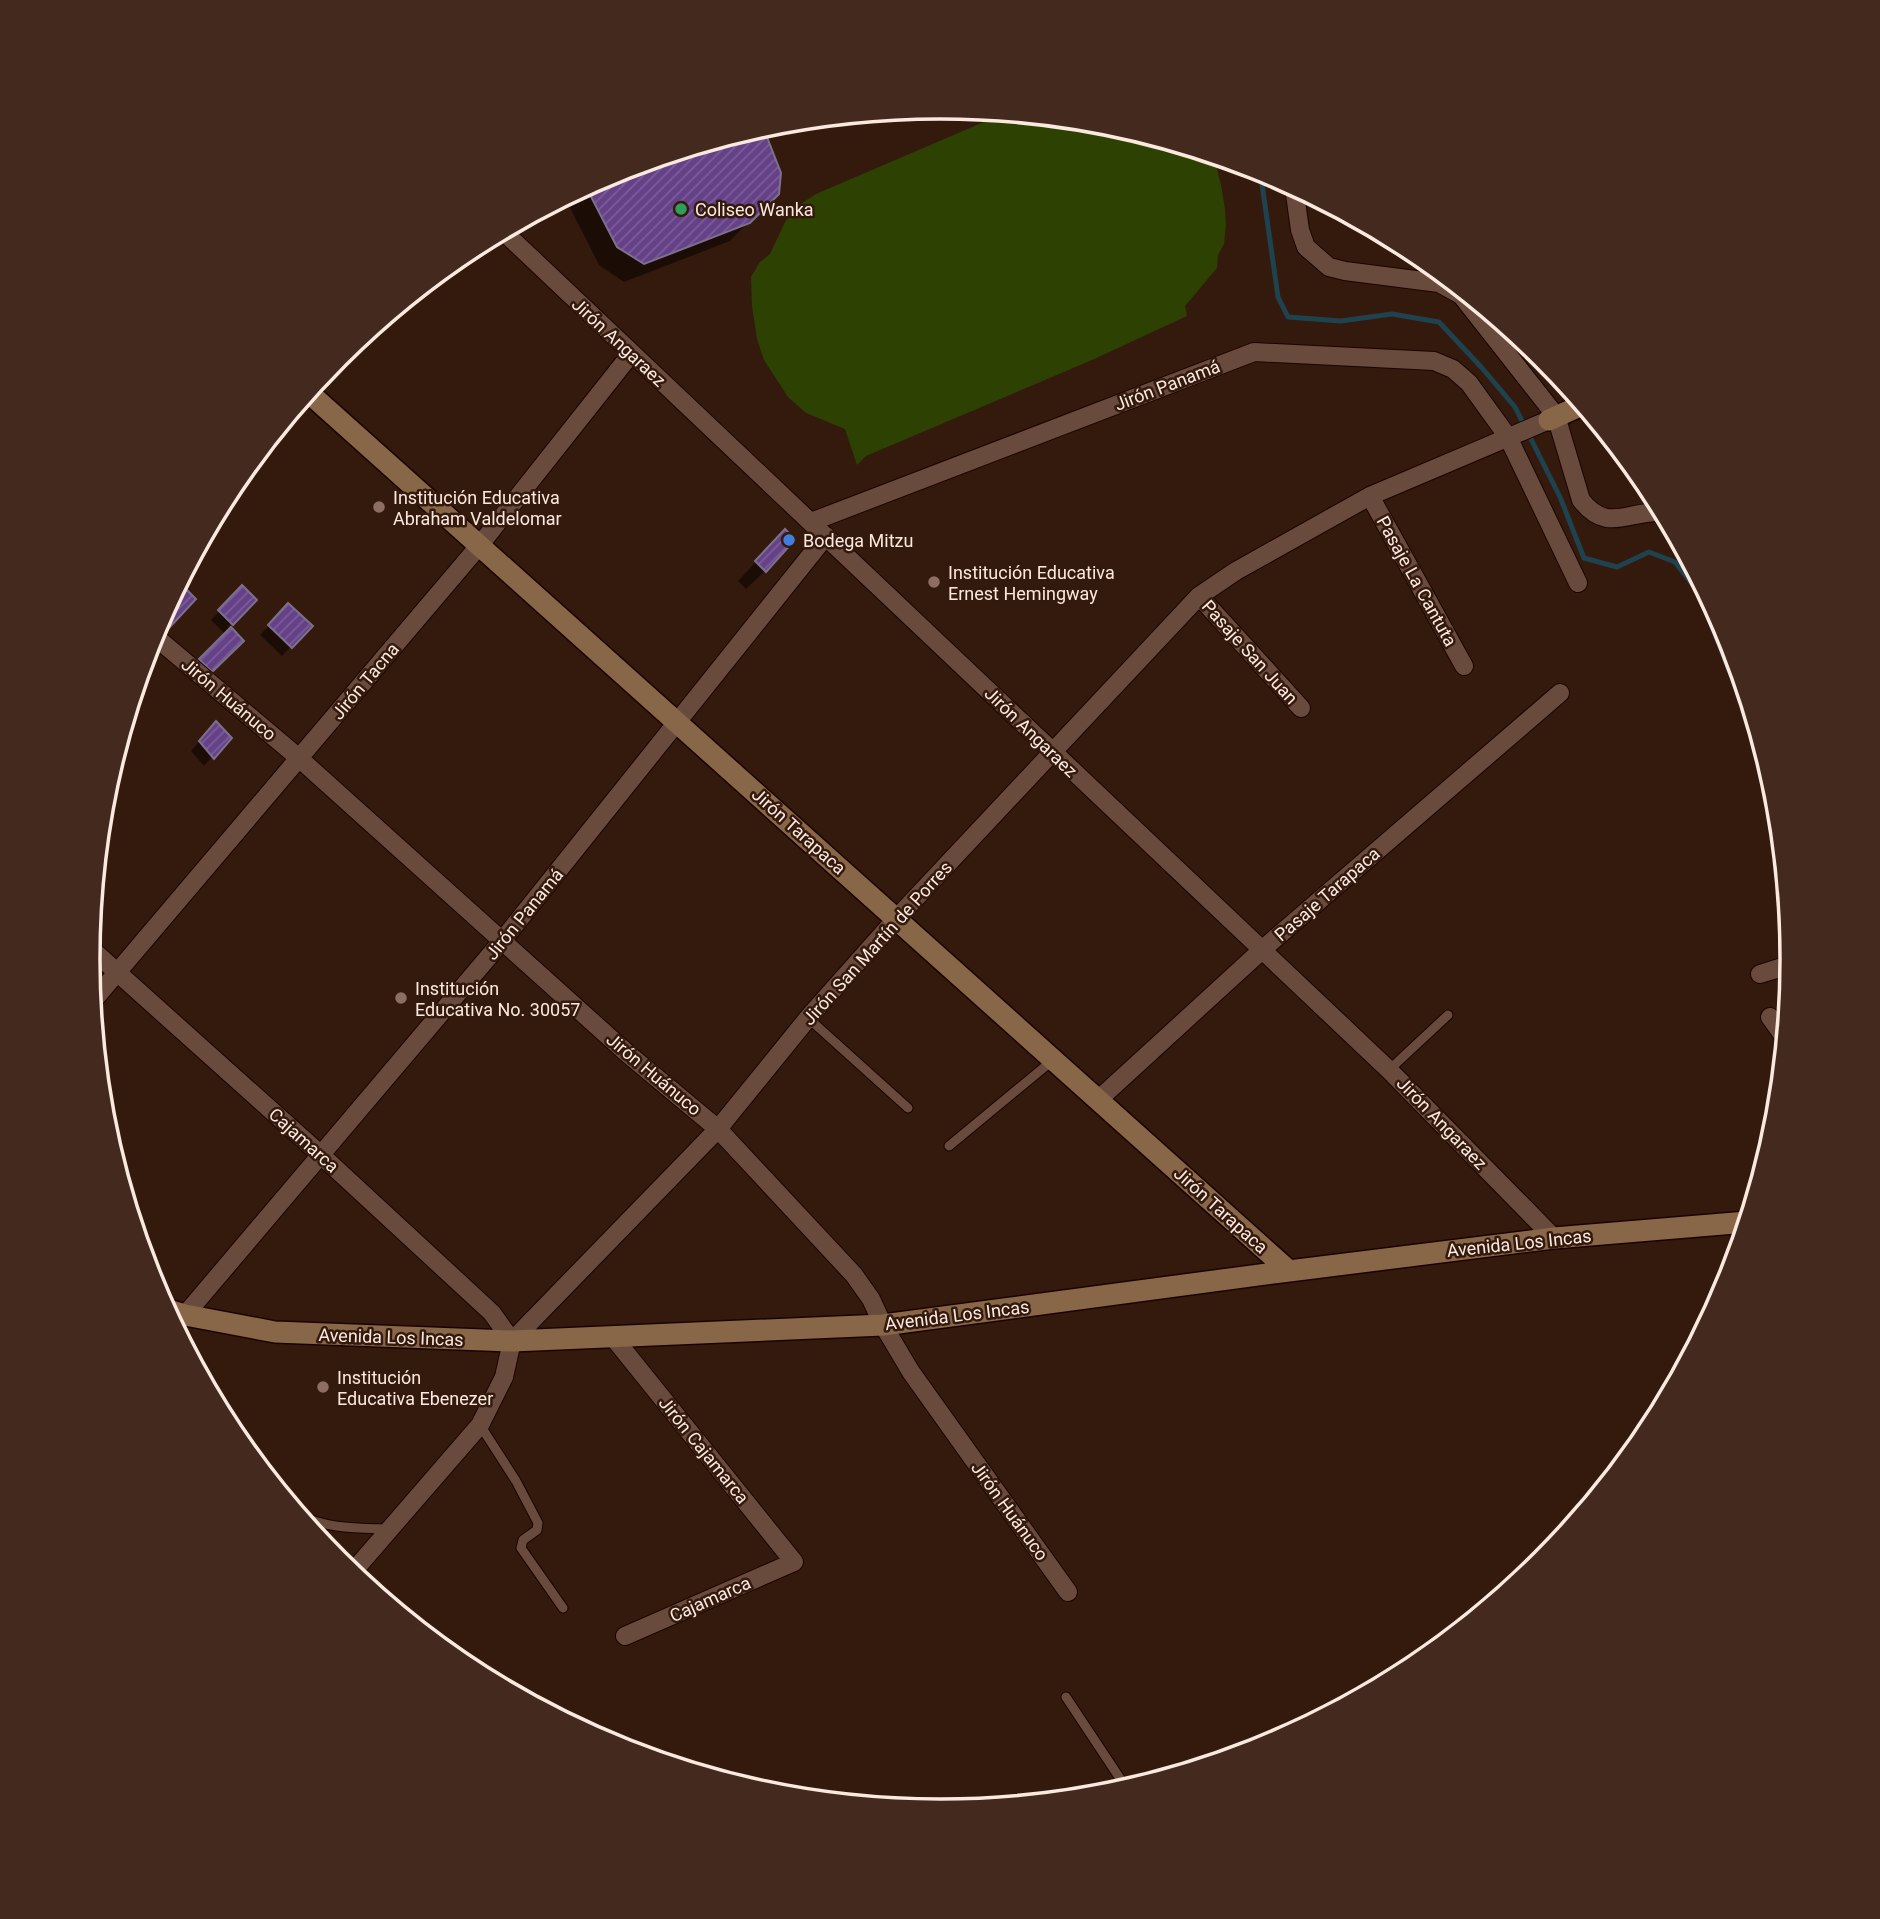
<svg xmlns="http://www.w3.org/2000/svg" width="1880" height="1919" font-family="Roboto,sans-serif">
	<defs>
		<pattern id="building-hatch" width="6" height="6" patternUnits="userSpaceOnUse" patternTransform="scale(1.75)"><rect width="6" height="6" fill="#654188"/><path d="M-1 1l2-2M0 6l6-6M5 7l2-2" fill="none" stroke="#7c5c98"/></pattern>
	</defs>
	<rect width="100%" height="100%" fill="#341a0d"/>
	<path fill="#2d4103" d="M 1005,113 L 1107,123 L 1211,155 L 1215,160 L 1221,185 L 1225,209 L 1226,225 L 1224,244 L 1218,255 L 1217,268 L 1185,306 L 1187,316 L 1092,360 L 866,456 L 857,465 L 845,429 L 806,413 L 788,397 L 764,360 L 757,339 L 752,306 L 751,277 L 760,262 L 770,254 L 785,222 L 799,205 L 816,194 Z"/>
	<path fill="#0007" d="M 761,127 L 771,150 L 777,193 L 730,241 L 624,282 L 599,265 L 565,198 L 614,172 Z
		M 767,550 L 765,571 L 746,589 L 738,581 Z
		M 242,588 L 255,600 L 228,627 L 241,641 L 202,679 L 191,669 L 226,635 L 211,620 Z
		M 184,590 L 194,599 L 159,636 L 154,631 L 165,609 Z
		M 289,605 L 310,626 L 282,656 L 260,635 Z
		M 207,732 L 229,738 L 204,766 L 191,751 Z"/>
	<g fill="none" stroke-linecap="round" stroke-linejoin="round">
		<path stroke="#1f424f" stroke-width="5" d="M 1260,170 L 1278,297 L 1288,317 L 1341,321 L 1392,314 L 1439,322 L 1482,368 L 1515,407 L 1560,497 L 1584,558 L 1617,567 L 1649,552 L 1675,562 L 1699,593 L 1738,693 L 1752,713"/>
	</g>
	<path fill="url(#building-hatch)" stroke="#7d708d" stroke-width="2" d="M 763,127 L 781,173 L 779,194 L 750,223 L 644,264 L 617,247 L 586,187 L 614,172 Z
		M 785,529 L 792,536 L 793,542 L 766,572 L 755,561 Z
		M 242,585 L 257,600 L 233,625 L 218,610 Z
		M 184,587 L 196,599 L 169,628 L 160,620 L 168,604 Z
		M 288,603 L 313,626 L 292,648 L 268,625 Z
		M 231,627 L 244,641 L 212,672 L 199,659 Z
		M 216,721 L 232,738 L 214,759 L 199,741 Z"/>
	<g fill="none" stroke-linecap="round" stroke-linejoin="round">
		<g stroke="#1b0400" stroke-width="11">
			<path id="lane" d="M 808,1018 L 908,1108
				M 1389,1070 L 1448,1015
				M 949,1146 L 1053,1060
				M 480,1425 L 516,1481 L 538,1523 L 537,1530 L 523,1540 L 521,1548 L 563,1608
				M 297,1514 C 326,1529 357,1528 389,1529
				M 1066,1697 L 1127,1789
				M 607,1744 L 608,1743"/>
		</g>
		<g stroke="#1b0400" stroke-width="20">
			<path id="street" d="M 1294,187 L 1300,230 L 1306,247 L 1329,267 L 1345,271 L 1439,283 L 1461,295 L 1556,416 L 1581,500 C 1607,534 1628,510 1663,512
				M 503,231 L 1389,1070 L 1554,1238
				M 1370,496 L 1464,666
				M 811,522 L 1254,352 L 1434,361 L 1453,369 L 1469,383 L 1508,437 L 1578,583
				M 1199,596 L 1301,708
				M 152,634 L 300,759 L 628,1054 L 718,1129 L 854,1275 L 871,1299 L 883,1325 L 911,1372 L 1068,1592
				M 89,947 L 321,1155 L 492,1313 L 512,1341
				M 1760,974 L 1792,964
				M 92,1002 L 479,546 L 631,354
				M 1770,1017 L 1785,1038
				M 1098,1100 L 1263,949 L 1560,693
				M 185,1315 L 502,941 L 826,536
				M 613,1337 L 794,1562 L 625,1636
				M 351,1574 L 480,1425 L 504,1377 L 512,1341 L 718,1129 L 808,1018 L 896,919 L 1199,596 L 1236,571 L 1370,496 L 1549,420"/>
		</g>
		<g stroke="#1b0400" stroke-width="24">
			<path id="secondary" d="M 308,392 L 1289,1271
				M 1549,420 L 1582,405
				M 165,1309 L 185,1315 L 275,1332 L 512,1341 L 883,1325 L 1289,1271 L 1554,1238 L 1747,1222"/>
		</g>
		<use href="#lane" stroke="#694b3d" stroke-width="9"/>
		<use href="#street" stroke="#694b3d" stroke-width="18"/>
		<use href="#secondary" stroke="#886648" stroke-width="21"/>
	</g>
	<circle fill="#2e9e5b" stroke="#341a0d" stroke-width="2.5" cx="681" cy="209" r="7"/>
	<g fill="#8d6e63" stroke="#341a0d" stroke-width="2.5">
		<circle cx="379" cy="507" r="7"/>
		<circle cx="934" cy="582" r="7"/>
		<circle cx="401" cy="998" r="7"/>
		<circle cx="323" cy="1387" r="7"/>
	</g>
	<circle fill="#3f7fe0" stroke="#341a0d" stroke-width="2.5" cx="789" cy="540" r="7"/>
	<g text-anchor="middle" dominant-baseline="central" stroke-width="5" stroke-linejoin="round" paint-order="stroke">
		<g font-size="18" fill="#fbe8df" stroke="#341a0d" text-anchor="start">
			<text x="695" y="209">Coliseo Wanka</text>
			<text x="393" y="497">Institución Educativa<tspan x="393" dy="21">Abraham Valdelomar</tspan></text>
			<text x="803" y="540">Bodega Mitzu</text>
			<text x="948" y="572">Institución Educativa<tspan x="948" dy="21">Ernest Hemingway</tspan></text>
			<text x="415" y="988">Institución<tspan x="415" dy="21">Educativa No. 30057</tspan></text>
			<text x="337" y="1377">Institución<tspan x="337" dy="21">Educativa Ebenezer</tspan></text>
		</g>
		<g font-size="18" fill="#fbe8df" stroke="#341a0d">
			<text transform="translate(619 342) rotate(43)">Jirón Angaraez</text>
			<text transform="translate(1167 385) rotate(-21)">Jirón Panamá</text>
			<text transform="translate(1417 581) rotate(61)">Pasaje La Cantuta</text>
			<text transform="translate(1250 652) rotate(48)">Pasaje San Juan</text>
			<text transform="translate(365 681) rotate(-50)">Jirón Tacna</text>
			<text transform="translate(229 699) rotate(40)">Jirón Huánuco</text>
			<text transform="translate(1031 732) rotate(44)">Jirón Angaraez</text>
			<text transform="translate(799 831) rotate(42)">Jirón Tarapaca</text>
			<text transform="translate(1327 894) rotate(-41)">Pasaje Tarapaca</text>
			<text transform="translate(524 914) rotate(-51)">Jirón Panamá</text>
			<text transform="translate(877 943) rotate(-48)">Jirón San Martín de Porres</text>
			<text transform="translate(654 1074) rotate(40)">Jirón Huánuco</text>
			<text transform="translate(1442 1123) rotate(46)">Jirón Angaraez</text>
			<text transform="translate(304 1140) rotate(42)">Cajamarca</text>
			<text transform="translate(1221 1210) rotate(42)">Jirón Tarapaca</text>
			<text transform="translate(1519 1243) rotate(-6)">Avenida Los Incas</text>
			<text transform="translate(957 1315) rotate(-7)">Avenida Los Incas</text>
			<text transform="translate(391 1337) rotate(2)">Avenida Los Incas</text>
			<text transform="translate(704 1450) rotate(51)">Jirón Cajamarca</text>
			<text transform="translate(1010 1511) rotate(54)">Jirón Huánuco</text>
			<text transform="translate(710 1599) rotate(-24)">Cajamarca</text>
		</g>
	</g>
	<path d="M0 0H1880V1919H0ZM100 959a840 840 0 1 1 1680 0a840 840 0 1 1-1680 0Z" fill="#442a1e" fill-rule="evenodd"/>
	<path fill="none" stroke="#fbe8df" stroke-width="3.5" d="M100 959a840 840 0 1 1 1680 0a840 840 0 1 1-1680 0Z"/>
</svg>
